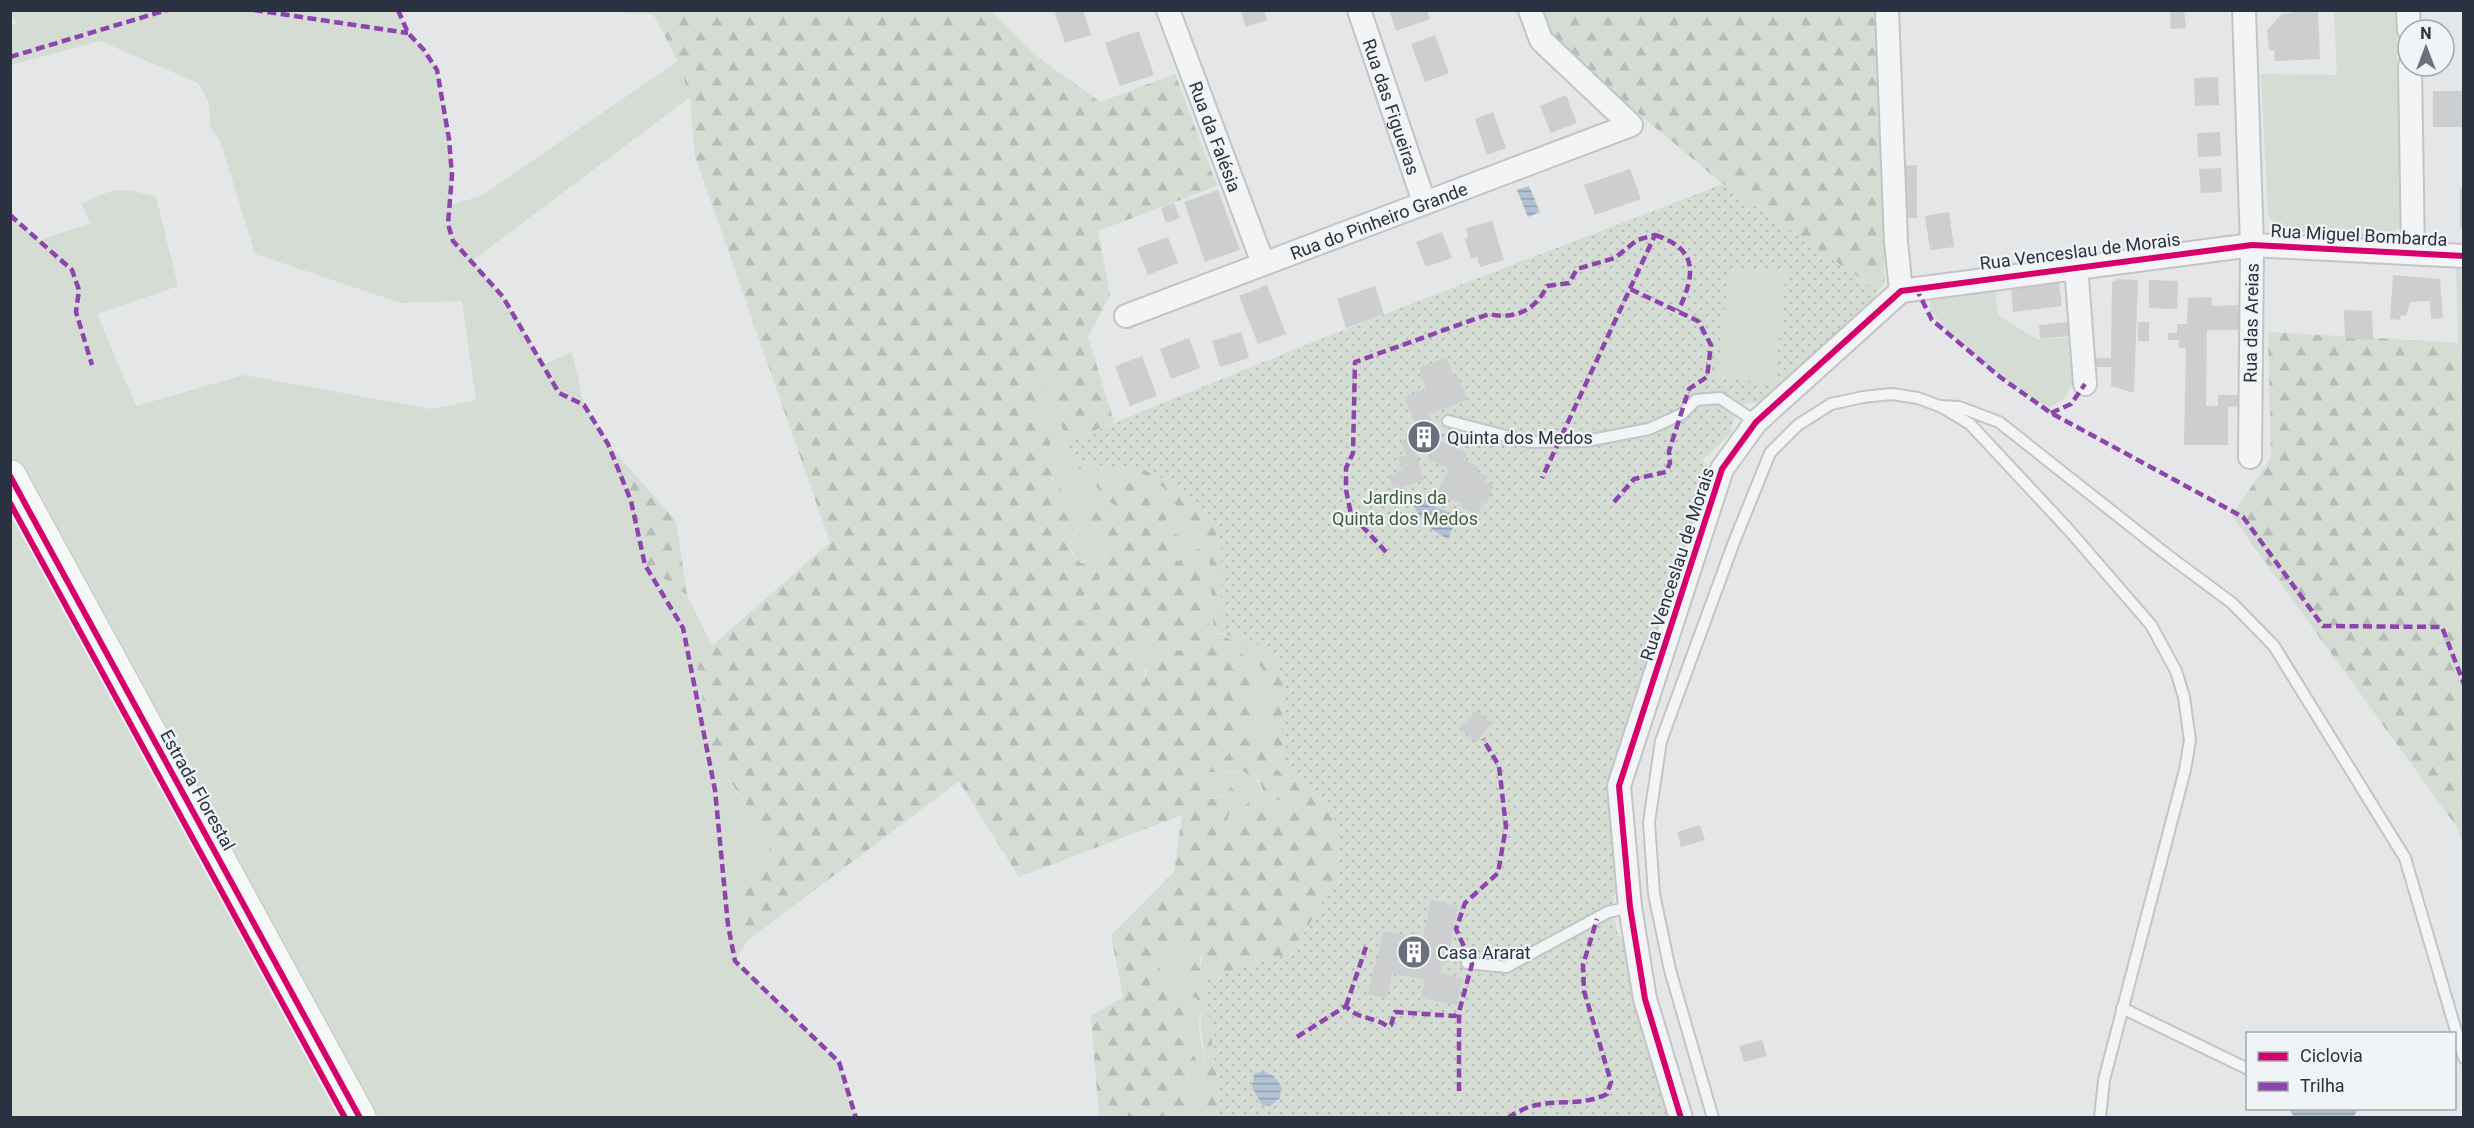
<svg xmlns="http://www.w3.org/2000/svg" width="2474" height="1128" font-family="Roboto,sans-serif">
	<defs>
		<pattern id="forest-firs" width="22" height="20" patternUnits="userSpaceOnUse" patternTransform="scale(1.5)"><rect width="22" height="20" fill="#d4dcd4"/><path d="M5 1l3.5 6h-7zM16 11l3.5 6h-7z" fill="#b6bdb7"/></pattern>
		<pattern id="garden-dots" width="8" height="8" patternUnits="userSpaceOnUse" patternTransform="scale(1.5)"><rect width="8" height="8" fill="#d4dcd4"/><path d="M2 2h.1M6 6h.1" fill="none" stroke="#b6bdb7" stroke-width="1.8" stroke-linecap="round"/></pattern>
		<pattern id="water-rules" width="6" height="5" patternUnits="userSpaceOnUse" patternTransform="scale(1.5)"><rect width="6" height="5" fill="#b2c2d3"/><path d="M0 2.5h6" fill="none" stroke="#919ead"/></pattern>
	</defs>
	<rect width="100%" height="100%" fill="#e4e6e8"/>
	<path fill="#d4dcd4" d="M 11,11 L 398,11 L 408,33 L 424,50 L 437,70 L 449,139 L 452,175 L 450,205 L 481,196 L 678,61 L 690,97 L 473,260 L 503,297 L 543,365 L 572,352 L 584,405 L 608,444 L 631,501 L 645,565 L 687,595 L 712,646 L 697,660 L 729,781 L 773,844 L 741,892 L 747,941 L 735,961 L 839,1062 L 856,1117 L 11,1117 L 10,215 L 41,242 L 45,238 L 90,224 L 82,204 C 113,187 123,187 156,197 L 178,286 L 97,314 L 136,406 L 244,375 L 431,409 L 476,400 L 462,301 L 401,303 L 255,254 L 221,143 L 210,126 L 209,103 L 198,83 L 100,41 L 11,65 L 11,26 L 16,23 Z
		M 2334,11 L 2396,11 L 2402,225 L 2384,240 L 2281,231 L 2268,216 L 2261,74 L 2337,75 Z
		M 1730,268 L 1786,272 L 1774,383 L 1717,378 Z
		M 2456,269 L 2463,269 L 2463,343 L 2458,343 Z
		M 1994,281 L 1998,315 L 2038,340 L 2070,337 C 2072,368 2083,395 2048,407 C 2014,390 1953,340 1930,310 L 1930,298 Z
		M 1056,370 L 1051,412 L 1060,421 L 1075,470 L 1093,466 L 1107,470 L 1112,467 C 1126,474 1129,472 1142,474 C 1150,476 1158,483 1164,488 L 1209,552 L 1216,634 L 1229,635 L 1251,653 L 1267,676 L 1268,737 L 1300,791 L 1273,766 L 1262,738 L 1226,759 L 1211,731 L 1256,707 L 1261,675 L 1210,634 L 1207,612 L 1194,598 L 1191,552 L 1177,562 L 1179,551 L 1171,531 L 1146,545 L 1165,504 L 1162,499 L 1147,499 L 1146,495 L 1099,481 L 1096,486 L 1104,498 L 1117,506 L 1114,508 L 1086,508 L 1090,519 L 1102,535 L 1108,567 L 1115,570 L 1120,578 L 1089,610 L 1103,609 L 1110,616 L 1102,621 L 1075,621 L 1072,612 L 1077,602 L 1087,595 L 1088,558 L 1081,564 L 1069,546 L 1078,528 L 1059,508 L 1068,502 L 1058,502 L 1065,497 L 1046,467 L 1051,464 L 1051,451 L 1037,418 L 1024,426 L 1016,421 L 1033,409 L 1031,374 Z
		M 1146,643 L 1166,646 L 1191,644 L 1184,651 L 1145,670 L 1144,683 L 1124,688 L 1138,667 L 1140,652 L 1136,648 Z
		M 1210,771 C 1241,777 1249,758 1265,796 L 1286,802 C 1268,818 1245,816 1228,836 L 1213,838 L 1227,829 L 1226,819 L 1232,810 L 1234,784 C 1212,808 1208,797 1184,783 Z
		M 1175,939 L 1198,943 L 1204,950 L 1200,959 L 1200,968 L 1190,968 L 1190,971 L 1193,996 L 1202,1002 C 1203,1010 1200,1015 1199,1022 C 1198,1039 1206,1055 1205,1072 L 1201,1077 L 1201,1082 L 1206,1089 L 1205,1096 L 1199,1100 L 1210,1117 L 1187,1117 L 1197,1101 L 1196,1095 L 1189,1092 C 1182,1075 1195,1064 1192,1048 L 1177,1037 L 1177,1030 L 1188,1017 C 1182,1001 1170,996 1164,982 C 1157,966 1161,959 1146,945 L 1161,947 Z"/>
	<path fill="url(#forest-firs)" fill-rule="evenodd" d="M 626,11 L 991,11 L 1038,57 L 1100,102 L 1175,74 L 1217,186 L 1098,231 L 1110,295 L 1088,337 L 1114,422 L 1069,442 L 1074,462 L 1145,470 L 1182,487 L 1209,514 L 1221,541 L 1223,626 L 1251,640 L 1277,661 L 1284,690 L 1281,728 L 1285,767 L 1326,805 L 1340,834 L 1337,878 L 1292,953 L 1204,979 L 1219,1094 L 1219,1117 L 1201,1115 L 1196,1108 L 1206,1089 L 1201,1082 L 1201,1077 L 1205,1072 C 1206,1049 1198,1030 1202,1008 L 1202,1002 L 1192,996 L 1187,973 L 1190,968 L 1184,966 L 1184,951 L 1191,949 L 1197,967 L 1200,968 L 1204,950 L 1200,949 L 1198,943 L 1192,948 L 1185,944 L 1186,941 L 1180,942 L 1175,939 L 1161,947 L 1146,946 C 1158,957 1159,965 1163,980 C 1166,991 1180,1002 1189,1008 L 1188,1017 L 1177,1030 L 1177,1037 L 1188,1043 L 1198,1064 L 1186,1075 L 1189,1092 L 1196,1095 L 1197,1101 L 1187,1117 L 1099,1117 L 1091,1016 L 1123,997 L 1111,935 L 1174,872 L 1182,815 L 1019,877 L 959,781 L 747,941 L 741,892 L 773,844 L 713,756 L 696,660 L 830,542 L 695,156 L 690,97 L 678,61 L 653,14 L 628,13 ZM 1055,370 L 1051,412 L 1060,421 L 1075,470 L 1093,467 L 1094,471 L 1100,473 L 1113,467 C 1126,474 1129,472 1142,474 C 1150,476 1158,483 1164,488 L 1209,553 L 1214,632 L 1229,635 L 1251,653 L 1267,676 L 1268,737 L 1281,768 L 1294,785 L 1273,766 L 1262,738 L 1253,736 L 1234,740 L 1227,757 L 1227,741 L 1213,732 L 1234,735 L 1259,727 L 1256,707 L 1261,675 L 1228,638 L 1214,638 L 1210,634 L 1207,612 L 1194,598 L 1208,586 L 1199,548 L 1177,562 L 1179,551 L 1187,541 L 1171,531 L 1147,544 L 1172,512 L 1162,499 L 1145,498 L 1155,492 L 1145,480 L 1141,481 L 1140,490 C 1132,480 1110,478 1099,481 L 1096,486 L 1104,498 L 1116,506 L 1114,508 L 1086,492 L 1082,497 L 1093,532 L 1102,535 L 1108,567 L 1115,570 L 1120,578 L 1088,611 L 1103,609 L 1110,616 L 1102,621 L 1075,620 L 1072,612 C 1080,597 1095,588 1103,573 L 1101,560 L 1095,554 L 1082,564 L 1073,555 L 1069,546 L 1074,533 L 1084,521 L 1072,506 L 1061,508 L 1068,501 L 1059,501 L 1065,497 L 1056,480 L 1052,480 L 1051,470 L 1046,467 L 1056,463 L 1057,458 L 1049,446 L 1053,437 L 1050,426 L 1042,416 L 1024,425 L 1017,421 L 1040,402 L 1038,389 L 1043,392 L 1043,382 L 1034,375 L 1043,378 ZM 1146,643 L 1154,648 C 1166,646 1178,646 1190,644 L 1184,651 L 1173,650 L 1150,660 L 1144,682 L 1137,678 L 1131,686 L 1125,686 L 1138,667 L 1140,652 L 1137,648 ZM 1243,771 L 1259,780 L 1265,796 L 1286,802 L 1278,809 L 1270,811 L 1272,804 L 1259,793 L 1239,811 L 1238,825 L 1228,836 L 1214,837 L 1227,828 C 1226,817 1229,811 1240,806 L 1247,785 L 1234,784 C 1224,795 1215,806 1202,793 L 1203,787 L 1199,782 L 1185,782 L 1210,772 Z
		M 1538,11 L 1878,11 L 1885,283 L 1878,291 L 1723,184 L 1553,42 Z
		M 2268,332 L 2463,343 L 2463,849 L 2459,830 L 2232,516 L 2271,457 Z
		M 608,444 L 676,521 L 687,595 L 645,565 L 631,501 Z"/>
	<path fill="url(#garden-dots)" fill-rule="evenodd" d="M 1723,184 L 1878,291 L 1873,302 L 1761,404 C 1743,397 1730,416 1732,432 L 1702,461 L 1712,470 L 1611,783 L 1618,881 L 1613,903 L 1608,906 L 1608,912 L 1614,915 L 1618,936 L 1626,939 L 1669,1117 L 1219,1117 L 1219,1093 L 1204,979 L 1292,953 L 1337,878 L 1340,834 L 1326,805 L 1285,767 L 1281,728 L 1284,690 L 1277,661 L 1251,640 L 1222,626 L 1221,541 L 1209,514 L 1181,487 L 1145,470 L 1074,462 L 1068,442 L 1315,341 ZM 1730,268 L 1786,272 L 1774,383 L 1717,378 Z"/>
	<path fill="url(#water-rules)" d="M 1529,186 L 1540,212 L 1528,217 L 1517,190 Z
		M 1418,498 L 1457,517 L 1448,539 C 1429,530 1419,518 1411,500 Z
		M 1262,1071 L 1274,1076 L 1281,1086 L 1280,1098 L 1270,1106 L 1262,1105 L 1252,1087 L 1254,1074 Z
		M 2289,1109 L 2358,1109 L 2353,1118 L 2294,1117 Z"/>
	<path fill="#ccced0" d="M 1054,10 L 1083,10 L 1091,35 L 1065,43 Z
		M 1240,10 L 1264,10 L 1267,20 L 1246,27 Z
		M 1389,10 L 1427,10 L 1430,19 L 1396,31 Z
		M 2170,10 L 2184,10 L 2186,28 L 2171,29 Z
		M 2291,11 L 2318,12 L 2320,59 L 2275,61 L 2274,50 L 2269,50 L 2267,30 L 2282,14 L 2291,13 Z
		M 1139,31 L 1154,75 L 1120,86 L 1105,43 Z
		M 1435,35 L 1449,73 L 1425,82 L 1411,44 Z
		M 2218,77 L 2219,105 L 2195,106 L 2194,78 Z
		M 2433,91 L 2464,91 L 2464,127 L 2433,127 Z
		M 1566,95 L 1577,123 L 1551,133 L 1540,106 Z
		M 1493,112 L 1506,148 L 1487,155 L 1475,119 Z
		M 2220,132 L 2221,156 L 2198,157 L 2197,133 Z
		M 1917,165 L 1917,218 L 1905,218 L 1904,166 Z
		M 2221,168 L 2222,192 L 2201,193 L 2199,169 Z
		M 1630,169 L 1641,199 L 1595,215 L 1584,185 Z
		M 2460,187 L 2464,187 L 2464,229 L 2460,229 Z
		M 1218,190 L 1240,250 L 1205,262 L 1184,202 Z
		M 1174,203 L 1180,218 L 1166,223 L 1161,208 Z
		M 1949,212 L 1954,247 L 1930,250 L 1925,216 Z
		M 1492,221 L 1504,260 L 1480,267 L 1477,257 L 1471,259 L 1465,239 L 1468,238 L 1466,228 Z
		M 1442,232 L 1452,258 L 1426,267 L 1416,242 Z
		M 1168,237 L 1178,263 L 1148,275 L 1137,248 Z
		M 2393,275 L 2440,279 L 2443,318 L 2431,319 L 2430,301 L 2410,302 L 2406,316 L 2401,315 L 2400,320 L 2390,319 Z
		M 2118,279 L 2138,280 L 2134,393 L 2111,386 L 2111,367 L 2094,367 L 2094,358 L 2111,358 L 2112,282 Z
		M 2149,280 L 2178,281 L 2177,309 L 2149,308 Z
		M 2059,283 L 2062,306 L 2013,312 L 2011,288 Z
		M 1267,285 L 1286,334 L 1258,344 L 1239,296 Z
		M 1375,286 L 1384,314 L 1346,328 L 1337,299 Z
		M 2211,297 L 2212,306 L 2240,305 L 2239,330 L 2207,330 L 2206,406 L 2218,406 L 2218,395 L 2238,395 L 2239,406 L 2228,407 L 2228,445 L 2184,445 L 2186,348 L 2179,348 L 2179,340 L 2168,340 L 2168,333 L 2177,333 L 2177,324 L 2187,324 L 2188,298 Z
		M 2344,310 L 2372,311 L 2373,340 L 2345,338 Z
		M 2069,322 L 2071,336 L 2040,339 L 2039,325 Z
		M 2138,322 L 2149,322 L 2149,341 L 2138,341 Z
		M 1241,332 L 1249,358 L 1220,367 L 1212,341 Z
		M 1189,338 L 1200,368 L 1171,379 L 1160,349 Z
		M 1142,356 L 1157,396 L 1130,406 L 1115,366 Z
		M 1446,358 L 1454,377 L 1458,376 L 1467,400 L 1429,414 L 1440,441 L 1467,453 L 1463,460 L 1479,467 L 1477,472 L 1486,476 L 1484,481 L 1494,486 L 1486,504 L 1482,503 L 1477,515 L 1462,508 L 1463,504 L 1437,493 L 1449,468 L 1430,461 L 1426,450 L 1416,453 L 1424,480 L 1394,490 L 1389,476 L 1402,470 L 1398,457 L 1406,455 L 1401,441 L 1419,434 L 1405,397 L 1426,388 L 1419,368 Z
		M 1476,710 L 1492,723 L 1476,742 L 1460,728 Z
		M 1700,825 L 1705,840 L 1681,847 L 1677,832 Z
		M 1431,900 L 1458,906 L 1446,964 L 1443,964 L 1441,973 L 1463,978 L 1457,1005 L 1421,998 L 1425,980 L 1392,973 L 1387,998 L 1368,994 L 1384,931 L 1423,939 Z
		M 1762,1040 L 1767,1056 L 1744,1062 L 1739,1046 Z"/>
	<g fill="none" stroke-linecap="round" stroke-linejoin="round">
		<g stroke="#c2c4c6" stroke-width="14">
			<path id="service" d="M 1941,406 L 1959,407 L 1999,422 L 2166,554 L 2232,603 L 2274,646 L 2405,858 L 2464,1058
				M 1448,421 L 1529,442 L 1586,441 L 1649,429 L 1682,414 L 1696,400 L 1720,398 L 1756,422
				M 1467,963 L 1506,967 L 1608,912 L 1630,907
				M 2122,1008 L 2248,1069
				M 1713,1118 L 1670,970 L 1654,894 L 1649,822 L 1661,741 L 1734,542 L 1770,453 L 1798,425 L 1831,404 L 1863,397 L 1892,394 L 1918,398 L 1942,407 L 1970,424 L 2068,529 L 2151,625 L 2176,671 L 2184,697 L 2190,740 L 2185,770 L 2104,1080 L 2100,1118"/>
		</g>
		<g stroke="#c2c4c6" stroke-width="26">
			<g id="minor">
				<path id="s1" d="M 1168,10 L 1263,263"/>
				<path id="s2" d="M 1359,10 L 1424,202"/>
				<path d="M 1887,10 L 1896,242 L 1901,291"/>
				<path d="M 2244,10 L 2252,245 L 2250,457"/>
				<path d="M 2408,10 L 2409,30"/>
				<path d="M 2410,66 L 2413,253"/>
				<path d="M 2076,266 L 2085,384"/>
				<path id="s3" d="M 1126,316 L 1631,125 L 1541,40 L 1530,10"/>
				<path d="M 1681,1118 L 1645,999 L 1630,907 L 1619,786 L 1722,469 L 1756,422 L 1901,291 L 2252,245 L 2464,256"/>
			</g>
		</g>
		<g stroke="#c2c4c6" stroke-width="34">
			<path id="secondary" d="M 10,476 L 360,1118"/>
		</g>
		<use href="#service" stroke="#f2f4f5" stroke-width="10"/>
		<use href="#minor" stroke="#f2f4f5" stroke-width="22"/>
		<use href="#secondary" stroke="#f6f7f7" stroke-width="32"/>
		<path stroke="#8e44ad" stroke-width="4.5" stroke-dasharray="9 4.5" stroke-linecap="butt" d="M 254,10 L 408,33
			M 398,10 L 408,33 L 424,50 L 437,70 L 449,139 L 452,175 L 448,224 L 453,241 L 503,297 L 559,393 L 584,405 L 608,444 L 631,501 L 645,565 L 683,628 L 715,790 L 728,925 L 735,961 L 839,1062 L 856,1118
			M 10,57 L 167,10
			M 10,215 L 72,270 L 79,290 L 76,312 L 92,365
			M 1655,235 C 1698,249 1696,274 1678,311
			M 1916,288 L 1932,320 L 2000,377 L 2051,413 L 2243,517 L 2323,626 L 2442,627 L 2464,684
			M 2051,413 L 2071,404 L 2085,384
			M 1614,502 L 1634,479 L 1666,472 L 1670,463 L 1669,451 L 1689,389 L 1707,377 L 1711,345 L 1698,321 L 1630,289
			M 1386,552 L 1351,514 L 1346,490 L 1346,468 L 1353,453 L 1355,362 L 1489,314 C 1515,320 1536,310 1547,286 L 1569,283 L 1577,269 L 1615,258 L 1637,240 L 1655,235 L 1542,478
			M 1346,1006 L 1366,947
			M 1297,1037 L 1346,1006 C 1358,1020 1373,1016 1387,1026 L 1391,1025 L 1395,1012 L 1455,1016 L 1459,1012
			M 1459,1091 L 1459,1012 L 1472,964 L 1456,929 L 1465,903 L 1498,873 L 1506,827 L 1499,766 L 1483,739
			M 1508,1118 C 1541,1093 1576,1110 1607,1094 L 1611,1082 L 1584,991 L 1583,965 L 1597,919"/>
		<g stroke="#f1f4f7" stroke-width="10">
			<path id="cycleway" d="M 10,476 L 360,1118
				M 10,503 L 345,1118
				M 1681,1118 L 1645,999 L 1630,907 L 1619,786 L 1722,469 L 1756,422 L 1901,291 L 2252,245 L 2464,256"/>
		</g>
		<use href="#cycleway" stroke="#d6006c" stroke-width="6"/>
	</g>
	<defs>
		<g id="building-disc" transform="scale(1.725)"><circle r="9.5" fill="#6b717c" stroke="#f1f4f7"/><path d="M-4-6H4V6H1V3H-1V6H-4ZM-2.5-4.3h1.7v1.8h-1.7ZM.8-4.3h1.7v1.8H.8ZM-2.5-1h1.7V.8h-1.7ZM.8-1h1.7V.8H.8Z" fill="#fff"/></g>
	</defs>
	<g fill-rule="evenodd">
		<use href="#building-disc" x="1424" y="437"/>
		<use href="#building-disc" x="1414" y="952"/>
	</g>
	<g text-anchor="middle" dominant-baseline="central" stroke-width="4.5" stroke-linejoin="round" paint-order="stroke">
		<g font-size="18" fill="#2a3242" stroke="#f1f4f7">
			<text stroke="none"><textPath href="#s2" startOffset="102">Rua das Figueiras</textPath></text>
			<text stroke="none"><textPath href="#s1" startOffset="135">Rua da Falésia</textPath></text>
			<text stroke="none"><textPath href="#s3" startOffset="270">Rua do Pinheiro Grande</textPath></text>
			<text transform="translate(2359 235) rotate(3)">Rua Miguel Bombarda</text>
			<text transform="translate(2080 251) rotate(-7)">Rua Venceslau de Morais</text>
			<text transform="translate(2251 323) rotate(-89)">Rua das Areias</text>
			<text transform="translate(1677 564) rotate(-72)">Rua Venceslau de Morais</text>
			<text transform="translate(198 790) rotate(61)">Estrada Florestal</text>
		</g>
		<g font-size="18" fill="#2a3242" stroke="#f1f4f7" text-anchor="start">
			<text x="1447" y="437">Quinta dos Medos</text>
			<text x="1437" y="952">Casa Ararat</text>
		</g>
		<g font-size="18" fill="#3e5e37" stroke="#f1f4f7">
			<text x="1405" y="497">Jardins da<tspan x="1405" dy="21">Quinta dos Medos</tspan></text>
		</g>
	</g>
	<rect width="2474" height="1128" fill="none" stroke="#2a3242" stroke-width="24"/>
	<rect x="2246" y="1032" width="210" height="78" fill="#f1f4f7" stroke="#a1a6af" stroke-width="1.5"/>
	<rect x="2258" y="1052" width="30" height="9" fill="#d6006c" stroke="#a1a6af" stroke-width="1.5"/>
	<text x="2300" y="1062" font-size="18" fill="#2a3242">Ciclovia</text>
	<rect x="2258" y="1082" width="30" height="9" fill="#8e44ad" stroke="#a1a6af" stroke-width="1.5"/>
	<text x="2300" y="1092" font-size="18" fill="#2a3242">Trilha</text>
	<g transform="translate(2426 48)"><circle r="28" fill="#f1f4f7" stroke="#a1a6af" stroke-width="1.5"/>
	<path d="M0-4.5L10 22L0 15L-10 22Z" fill="#6b717c"/>
	<text y="-9" font-size="16" font-weight="bold" text-anchor="middle" fill="#2a3242">N</text>
	</g>
</svg>
